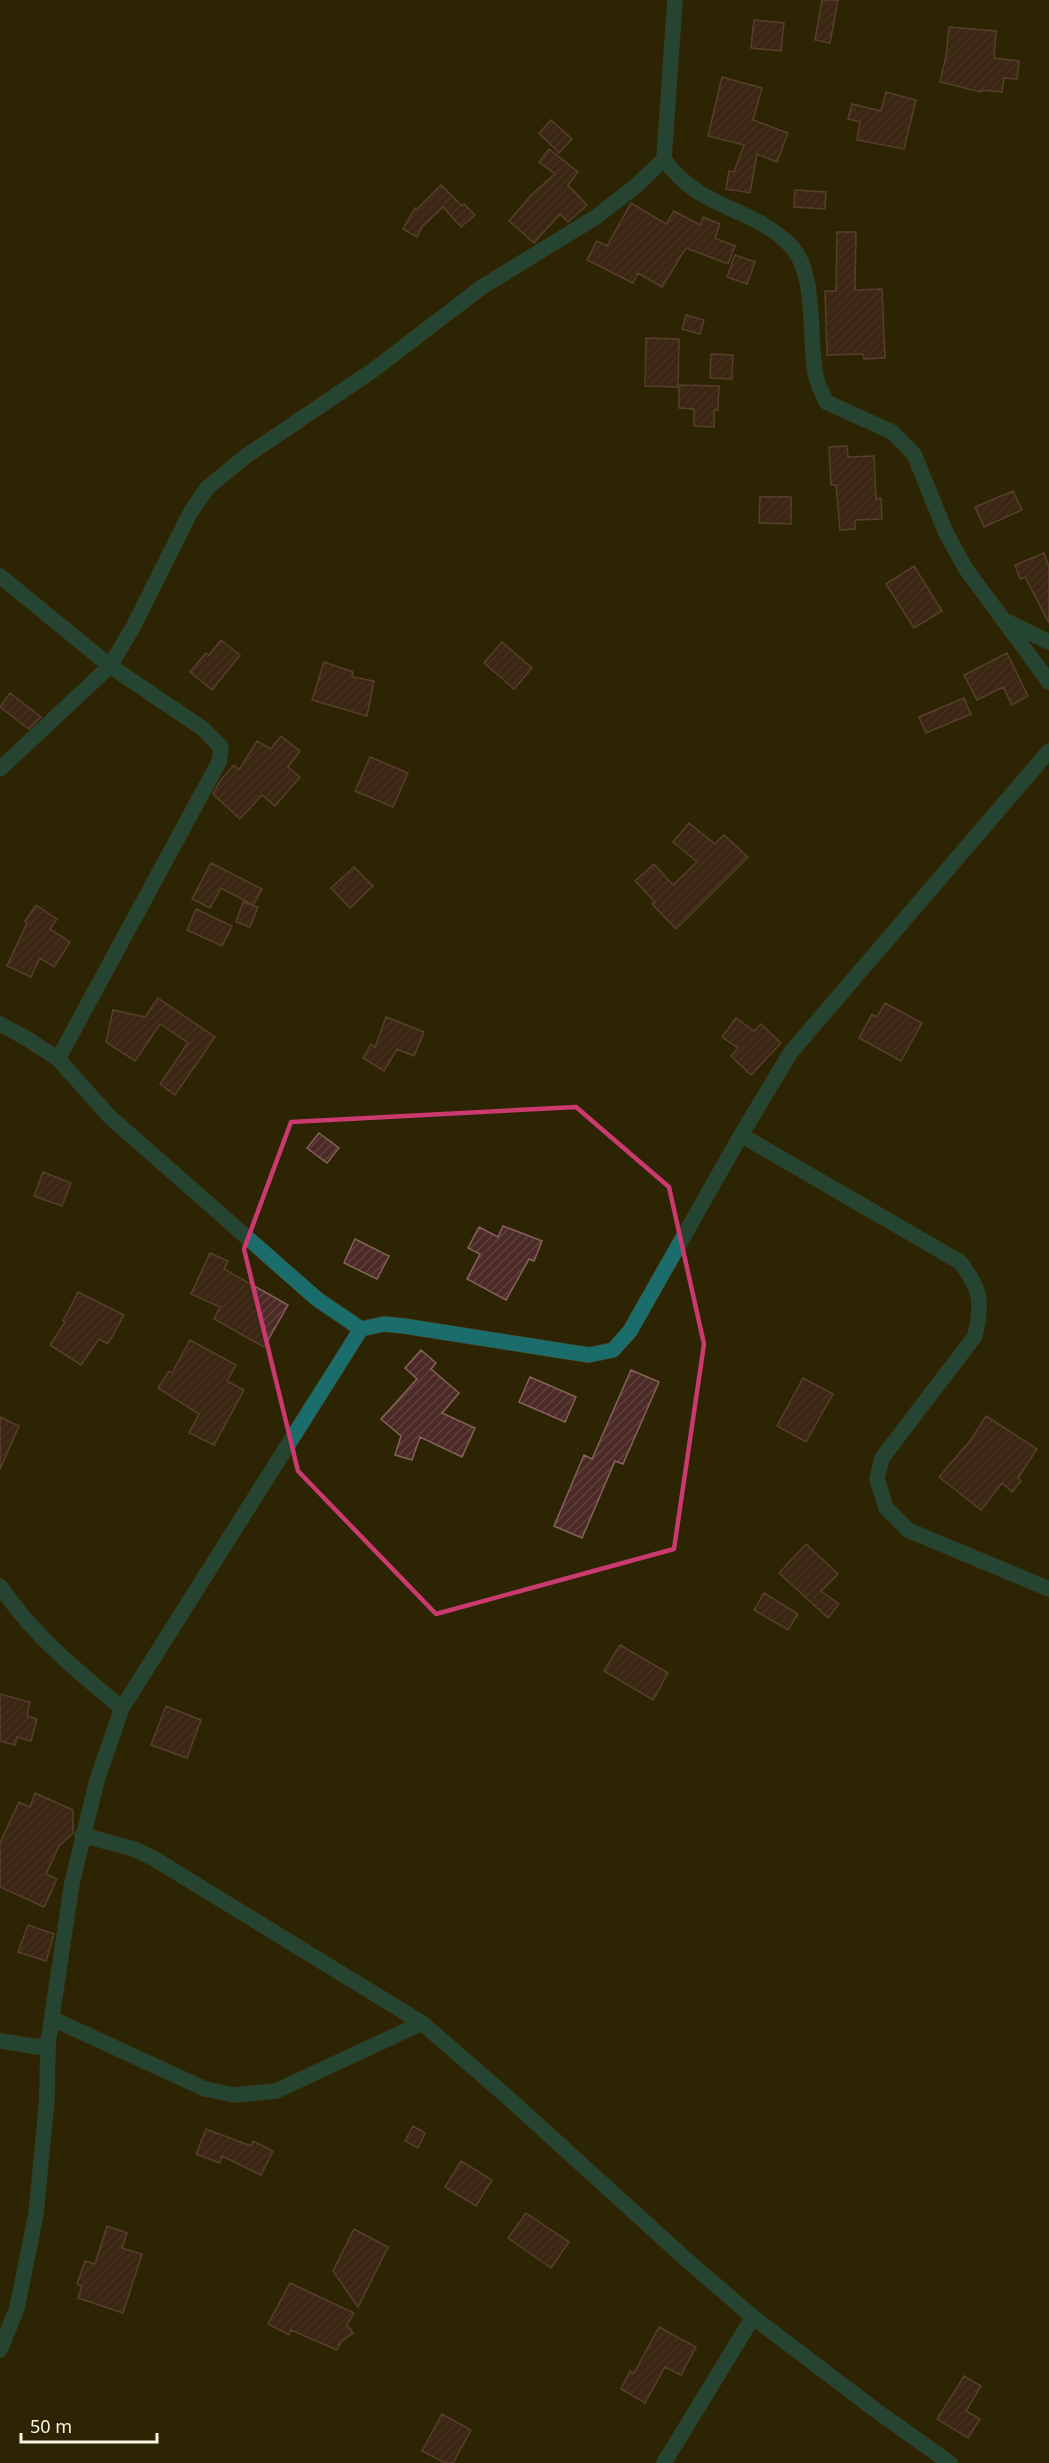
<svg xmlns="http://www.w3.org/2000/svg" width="1049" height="2463" font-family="'Noto Sans',sans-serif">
	<defs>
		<pattern id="building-hatch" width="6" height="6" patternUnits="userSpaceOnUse" patternTransform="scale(1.5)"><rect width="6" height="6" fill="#4c2b27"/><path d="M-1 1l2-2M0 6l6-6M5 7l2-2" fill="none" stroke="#5e403c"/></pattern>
	</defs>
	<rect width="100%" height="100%" fill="#2d2403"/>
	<path fill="url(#building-hatch)" stroke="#86615c" stroke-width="1.5" d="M 822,0 L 838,0 L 830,43 L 815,40 Z
		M 754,20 L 784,23 L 781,51 L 751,48 Z
		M 949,27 L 996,31 L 994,58 L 1019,61 L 1017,79 L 1004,78 L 1002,92 L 982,90 L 981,92 L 940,82 L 946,56 Z
		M 722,77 L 762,88 L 753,120 L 788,133 L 777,162 L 757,154 L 750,193 L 726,189 L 729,171 L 734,172 L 744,145 L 708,136 Z
		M 886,92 L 916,100 L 904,149 L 857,140 L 860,122 L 848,119 L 852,104 L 881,111 Z
		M 551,120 L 572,139 L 559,153 L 539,133 Z
		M 549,149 L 578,172 L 568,185 L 587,205 L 568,222 L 560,214 L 534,243 L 509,221 L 531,195 L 555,174 L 539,162 Z
		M 441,185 L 462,206 L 464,204 L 475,215 L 461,227 L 443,207 L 422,227 L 417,237 L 403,229 L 415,208 L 416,210 Z
		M 795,190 L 826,192 L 825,209 L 794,207 Z
		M 631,203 L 666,224 L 674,211 L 700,225 L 703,217 L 720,224 L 715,238 L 735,246 L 728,264 L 686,248 L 662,287 L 638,273 L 633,283 L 587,260 L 597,241 L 607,246 Z
		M 837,232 L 856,232 L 855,290 L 882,289 L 885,358 L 864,359 L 863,354 L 827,355 L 825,291 L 836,291 Z
		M 735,255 L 755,262 L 747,284 L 727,277 Z
		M 686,315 L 704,320 L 700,334 L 682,329 Z
		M 646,338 L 679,339 L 678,387 L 645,386 Z
		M 711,354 L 733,355 L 732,379 L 710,378 Z
		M 679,385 L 719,386 L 718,410 L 714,410 L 714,427 L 694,426 L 694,409 L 679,408 Z
		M 847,446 L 848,457 L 874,456 L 876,499 L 881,498 L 882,519 L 855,520 L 855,529 L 840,530 L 836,485 L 831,485 L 829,447 Z
		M 1013,491 L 1022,510 L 984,527 L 975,507 Z
		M 760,497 L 791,497 L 791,524 L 759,523 Z
		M 1044,553 L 1049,567 L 1049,623 L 1025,577 L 1020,579 L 1015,565 Z
		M 914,566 L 942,611 L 914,628 L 886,584 Z
		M 221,640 L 240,655 L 212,690 L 190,672 L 206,653 L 209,655 Z
		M 502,642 L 532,668 L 514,689 L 484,663 Z
		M 1007,653 L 1028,696 L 1012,705 L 1003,687 L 977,700 L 964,675 Z
		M 324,662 L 353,672 L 352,677 L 374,681 L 367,716 L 312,700 Z
		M 10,693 L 41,717 L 29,729 L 0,707 Z
		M 964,698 L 971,714 L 926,733 L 919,717 Z
		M 281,736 L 300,751 L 288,767 L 300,777 L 275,806 L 262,795 L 240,819 L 213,794 L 220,781 L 234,765 L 239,770 L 257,741 L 271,749 Z
		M 370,757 L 408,773 L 393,807 L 355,791 Z
		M 689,823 L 715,844 L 724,835 L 748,857 L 676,929 L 652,904 L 655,902 L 635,881 L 654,864 L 673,885 L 697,862 L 673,842 Z
		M 211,863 L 262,889 L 253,905 L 221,888 L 210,908 L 192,899 Z
		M 354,867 L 373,886 L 350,908 L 331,888 Z
		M 243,902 L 258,907 L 250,927 L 236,922 Z
		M 36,905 L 57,919 L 50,929 L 70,942 L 54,967 L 40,958 L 31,977 L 7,966 L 27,923 L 25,921 Z
		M 196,909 L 232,926 L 222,946 L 187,930 Z
		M 158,998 L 215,1037 L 175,1095 L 160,1084 L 188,1043 L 160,1024 L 135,1061 L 106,1042 L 113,1010 L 145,1017 Z
		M 885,1003 L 922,1023 L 901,1061 L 859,1038 L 872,1014 L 877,1017 Z
		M 386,1017 L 424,1032 L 414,1056 L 397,1049 L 384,1071 L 363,1058 L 371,1044 L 375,1047 Z
		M 736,1018 L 754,1031 L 761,1024 L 781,1043 L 751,1075 L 731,1056 L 738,1048 L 722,1037 Z
		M 319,1133 L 339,1148 L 327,1163 L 307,1148 Z
		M 43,1172 L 71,1183 L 62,1206 L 34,1196 Z
		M 503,1226 L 542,1241 L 534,1261 L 529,1259 L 506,1300 L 467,1279 L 480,1254 L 468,1248 L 479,1227 L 498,1237 Z
		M 355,1239 L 389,1256 L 377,1279 L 344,1263 Z
		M 210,1253 L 228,1261 L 224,1269 L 288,1305 L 264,1347 L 214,1319 L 220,1307 L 191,1294 Z
		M 78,1292 L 124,1315 L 108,1344 L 99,1339 L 81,1365 L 50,1345 L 65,1322 L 63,1321 Z
		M 190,1340 L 236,1365 L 227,1381 L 244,1390 L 214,1445 L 189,1433 L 199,1414 L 158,1388 L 169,1371 L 172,1373 Z
		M 421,1350 L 436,1363 L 431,1369 L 459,1393 L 442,1413 L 475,1428 L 462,1457 L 420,1437 L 412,1460 L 395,1455 L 401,1436 L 381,1419 L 417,1379 L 405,1368 Z
		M 631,1370 L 659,1382 L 623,1464 L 615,1461 L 582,1538 L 554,1526 L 584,1455 L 592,1459 Z
		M 530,1377 L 576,1397 L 565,1422 L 519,1402 Z
		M 803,1378 L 833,1394 L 806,1442 L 777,1426 Z
		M 986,1416 L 1037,1449 L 1018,1478 L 1021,1481 L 1012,1492 L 1002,1483 L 981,1510 L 939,1477 L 970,1441 Z
		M 0,1417 L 19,1426 L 0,1469 Z
		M 806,1544 L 838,1574 L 821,1591 L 839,1604 L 828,1618 L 779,1573 Z
		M 764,1593 L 798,1614 L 788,1630 L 754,1610 Z
		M 620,1645 L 668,1673 L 653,1700 L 604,1671 Z
		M 0,1694 L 30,1702 L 27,1716 L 37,1719 L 31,1741 L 17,1737 L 15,1745 L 0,1741 Z
		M 166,1706 L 201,1720 L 187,1758 L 151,1745 Z
		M 35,1793 L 73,1810 L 73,1833 L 59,1846 L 46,1874 L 57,1879 L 44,1907 L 0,1887 L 0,1843 L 19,1802 L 30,1807 Z
		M 28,1925 L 54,1934 L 46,1961 L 18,1952 Z
		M 413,2126 L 425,2133 L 418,2148 L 405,2141 Z
		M 206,2129 L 251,2146 L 253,2141 L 273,2151 L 261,2175 L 222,2156 L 220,2163 L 196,2154 Z
		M 461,2161 L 492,2180 L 476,2206 L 445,2187 Z
		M 526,2213 L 569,2242 L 551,2268 L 508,2238 Z
		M 107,2226 L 127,2233 L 122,2248 L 142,2254 L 123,2313 L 78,2298 L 82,2286 L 77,2284 L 85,2261 L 95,2264 Z
		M 354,2229 L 388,2247 L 358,2307 L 333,2271 Z
		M 290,2283 L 354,2313 L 347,2325 L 353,2333 L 341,2342 L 337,2350 L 291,2330 L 289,2335 L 268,2324 Z
		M 659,2327 L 696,2347 L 681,2375 L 665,2367 L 645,2403 L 621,2389 L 630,2371 L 634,2373 Z
		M 964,2376 L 981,2386 L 966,2411 L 980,2419 L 968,2438 L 937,2419 Z
		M 442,2414 L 471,2430 L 453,2463 L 445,2463 L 422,2451 Z"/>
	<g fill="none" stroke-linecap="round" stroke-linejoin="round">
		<g stroke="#4a4122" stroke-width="16">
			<path id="minor" d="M 675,0 L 664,159 C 699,210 752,206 790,245 C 818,273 808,340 816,377 C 818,386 823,394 826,402 L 892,432 L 914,454 L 946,533 L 966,569 L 1049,682
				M 0,576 L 110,666 L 202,728 L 221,747 L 219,762 L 58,1059
				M 1008,622 L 1049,642
				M 0,769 L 110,666 L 133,627 L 190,513 L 207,488 L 246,456 L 372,371 L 482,287 L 596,217 L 637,185 L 664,159
				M 0,1024 L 26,1038 L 58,1059 L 110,1117 L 317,1299 L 361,1329 L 384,1324 L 404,1326 L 589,1355 L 613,1350 L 630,1331 L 741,1135 L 791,1052 L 1049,751
				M 741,1135 L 960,1262 C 981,1291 983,1300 975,1336 L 882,1458 L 877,1479 L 886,1508 L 908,1530 L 1049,1589
				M 0,1586 C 32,1634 78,1672 122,1708
				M 82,1835 L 134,1849 L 153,1858 L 422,2023 L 504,2094 L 689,2262 L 753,2317 L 878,2412 L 950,2463
				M 53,2019 L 205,2089 L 234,2095 L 276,2091 L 422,2023
				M 0,2041 L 38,2047 L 48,2043
				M 0,2350 L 17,2308 L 36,2214 L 47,2099 L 48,2043 L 72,1883 L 97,1780 L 122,1708 L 361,1329
				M 664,2463 L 753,2317"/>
		</g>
		<use href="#minor" stroke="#1b6d6b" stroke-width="15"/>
	</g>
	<path d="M0 0H1049V2463H0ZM 576,1107 L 669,1187 L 704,1344 L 674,1549 L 436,1614 L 298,1471 L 244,1249 L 291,1122 Z" fill="#2d2403" fill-opacity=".55" fill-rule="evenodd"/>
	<path fill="none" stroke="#ca396f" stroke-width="4.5" stroke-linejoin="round" d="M 576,1107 L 669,1187 L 704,1344 L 674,1549 L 436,1614 L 298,1471 L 244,1249 L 291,1122 Z"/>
	<path d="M21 2433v9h136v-9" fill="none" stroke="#f9f3e1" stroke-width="3"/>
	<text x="30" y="2433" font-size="18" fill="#f9f3e1" stroke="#2d2403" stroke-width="4.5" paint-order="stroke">50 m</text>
</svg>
